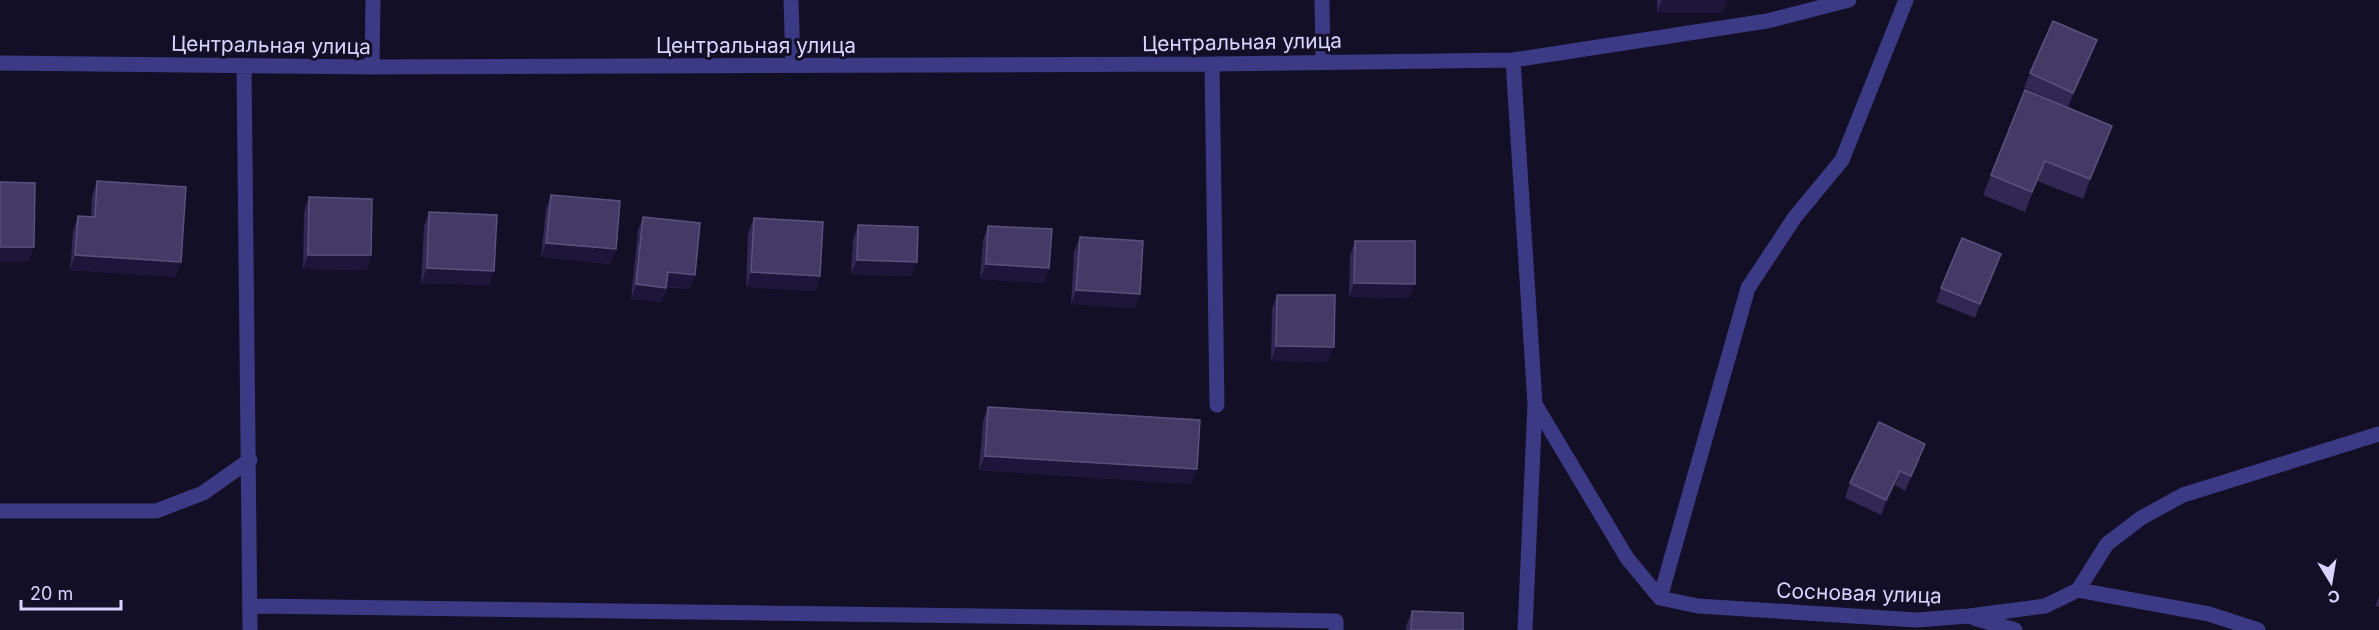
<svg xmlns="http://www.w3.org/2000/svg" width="2379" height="630" font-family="Inter,sans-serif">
	<rect width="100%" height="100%" fill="#130f26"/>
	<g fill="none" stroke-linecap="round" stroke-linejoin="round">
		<path stroke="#3d3a85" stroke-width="15" d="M 791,0 L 793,65
			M 1322,0 L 1323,62
			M 1513,60 L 1535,404 L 1525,630
			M 0,63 L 372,67 L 1212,64 L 1513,60 L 1767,21 L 1849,0
			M 1212,64 L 1217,405
			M 244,66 L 250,630
			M 372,67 L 373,0
			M 1535,404 L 1627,558 L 1660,598 L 1698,606 L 1916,620 L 1969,616 L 2045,606 L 2078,590 L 2107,544 L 2141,518 L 2183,495 L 2379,434
			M 0,511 L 156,511 L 203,493 L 250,460
			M 2078,590 L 2209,614 L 2258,630
			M 1660,598 L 1748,288 L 1795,217 L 1842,160 L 1906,0
			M 251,606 L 1336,621 L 1336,630
			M 1974,618 L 2015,630"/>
	</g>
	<path fill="#312854" d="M 1657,0 L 1727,0 L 1722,13 L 1657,13 Z
		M 2097,40 L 2092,55 L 2068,107 L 2024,88 L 2030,73 Z
		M 2112,126 L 2083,199 L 2037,181 L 2025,212 L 1983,195 L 1991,175 Z
		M 97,181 L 176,277 L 70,270 L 73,231 L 78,216 L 91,217 L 92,196 Z
		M 551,195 L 616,249 L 611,264 L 541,257 L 546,209 Z
		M 309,197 L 371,255 L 366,270 L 303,269 L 304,212 Z
		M 429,212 L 494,271 L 489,285 L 421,283 L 424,226 Z
		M 643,217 L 695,275 L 690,289 L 667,287 L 661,302 L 631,299 L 638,231 Z
		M 754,218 L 820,276 L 815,291 L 746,287 L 748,233 Z
		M 858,225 L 917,262 L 911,276 L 851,274 L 853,240 Z
		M 988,226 L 1049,268 L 1044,283 L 980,279 L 983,240 Z
		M 1080,237 L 1135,308 L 1071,304 L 1074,252 Z
		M 1355,241 L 1410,298 L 1349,297 L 1350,256 Z
		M 2001,254 L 1975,318 L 1936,302 L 1941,288 Z
		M 1277,295 L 1328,362 L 1271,361 L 1272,309 Z
		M 988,407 L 1191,484 L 979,470 L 983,421 Z
		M 1920,459 L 1905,491 L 1895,485 L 1881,515 L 1845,498 L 1850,483 Z
		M 2379,596 L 2379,607 L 2375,606 Z
		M 1412,611 L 1463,630 L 1406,630 L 1406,626 Z"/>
	<path fill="#1d163a" d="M 1662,0 L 1727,0 L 1722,13 L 1657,13 Z
		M 2097,40 L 2092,55 L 2068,107 L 2073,93 Z
		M 2112,126 L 2105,146 L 2083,199 L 2090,179 Z
		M 546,243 L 616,249 L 611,264 L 541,257 Z
		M 0,247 L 34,247 L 29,262 L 0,262 Z
		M 2001,254 L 1996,269 L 1975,318 L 1980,304 Z
		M 75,255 L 181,262 L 176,277 L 70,270 Z
		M 308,255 L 371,255 L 366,270 L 303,269 Z
		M 857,260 L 917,262 L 911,276 L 851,274 Z
		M 986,264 L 1049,268 L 1044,283 L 980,279 Z
		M 427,268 L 494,271 L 489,285 L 421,283 Z
		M 668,272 L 695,275 L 690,289 L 663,286 Z
		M 751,272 L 820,276 L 815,291 L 746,287 Z
		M 1354,283 L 1415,284 L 1410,298 L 1349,297 Z
		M 636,284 L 666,288 L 661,302 L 631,299 Z
		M 1076,290 L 1140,294 L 1135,308 L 1071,304 Z
		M 1276,346 L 1334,347 L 1328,362 L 1271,361 Z
		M 1925,444 L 1920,459 L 1905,491 L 1911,476 Z
		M 985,456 L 1197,469 L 1191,484 L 979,470 Z
		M 1900,471 L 1895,485 L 1881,515 L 1886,500 Z"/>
	<path fill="#433a66" stroke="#5a527e" stroke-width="1.5" d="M 2053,21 L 2097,40 L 2073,93 L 2030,73 Z
		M 2025,90 L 2112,126 L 2090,179 L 2045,161 L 2032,192 L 1991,175 Z
		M 97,181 L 186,187 L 181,262 L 75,255 L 78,216 L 95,217 Z
		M 0,182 L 35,183 L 34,247 L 0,247 Z
		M 551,195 L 620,201 L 616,249 L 546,243 Z
		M 309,197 L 372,199 L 371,255 L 308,255 Z
		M 429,212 L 497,215 L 494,271 L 427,268 Z
		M 643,217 L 700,223 L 695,275 L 668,272 L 666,288 L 636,284 Z
		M 754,218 L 823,222 L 820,276 L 751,272 Z
		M 858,225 L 918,227 L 917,262 L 857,260 Z
		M 988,226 L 1052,229 L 1049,268 L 986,264 Z
		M 1080,237 L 1143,241 L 1140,294 L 1076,290 Z
		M 1962,238 L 2001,254 L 1980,304 L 1941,288 Z
		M 1355,241 L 1415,241 L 1415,284 L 1354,283 Z
		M 1277,295 L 1335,295 L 1334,347 L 1276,346 Z
		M 988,407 L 1200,420 L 1197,469 L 985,456 Z
		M 1879,422 L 1925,444 L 1911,476 L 1900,471 L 1886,500 L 1850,483 Z
		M 1412,611 L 1463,613 L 1463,630 L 1411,630 Z"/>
	<g text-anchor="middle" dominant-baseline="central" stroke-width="6" stroke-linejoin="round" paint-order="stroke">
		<g font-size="21" fill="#d9d4ff" stroke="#130f26">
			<text transform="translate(1242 42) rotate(-1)">Центральная улица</text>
			<text transform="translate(271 45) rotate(1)">Центральная улица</text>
			<text x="756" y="45">Центральная улица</text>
			<text transform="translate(1859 593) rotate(2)">Сосновая улица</text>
		</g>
	</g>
	<g transform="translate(2331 582) rotate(169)" stroke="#130f26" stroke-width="4.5" paint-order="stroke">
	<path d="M0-4.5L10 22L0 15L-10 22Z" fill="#d9d4ff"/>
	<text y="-9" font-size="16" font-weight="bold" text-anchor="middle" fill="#d9d4ff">С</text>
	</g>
	<path d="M21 600v9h100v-9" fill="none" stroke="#d9d4ff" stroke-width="3"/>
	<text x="30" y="600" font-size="18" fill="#d9d4ff" stroke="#130f26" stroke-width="4.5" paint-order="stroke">20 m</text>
</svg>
